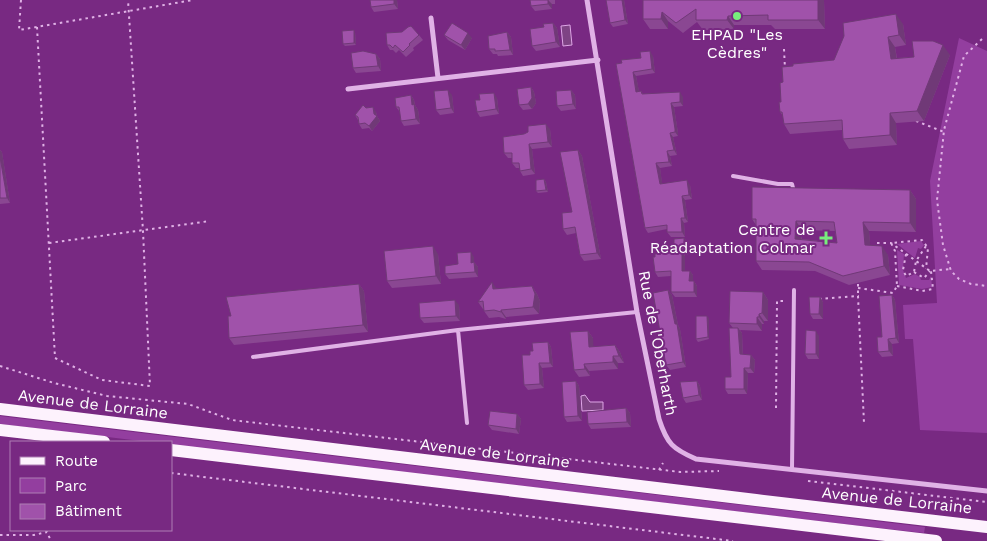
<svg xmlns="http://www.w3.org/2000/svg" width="987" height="541" font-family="'Work Sans',sans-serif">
	<rect width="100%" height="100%" fill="#782982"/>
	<path fill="#933e9f" d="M 959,38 L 987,51 L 987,433 L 920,430 L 913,339 L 905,339 L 903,305 L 937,303 L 930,181 Z
		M 921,241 L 924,245 L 921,249 L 918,248 L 915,258 L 897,244 Z
		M 897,250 L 904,254 L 903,270 L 906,278 L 915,274 L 920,277 L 921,280 L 929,280 L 931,276 L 932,287 L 922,289 L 899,285 Z
		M 0,416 L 925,527 L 924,533 L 861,526 L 171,445 L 171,442 L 149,442 L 0,424 Z"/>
	<path fill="#7e4384" stroke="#dea6e6" d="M 570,25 L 572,45 L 563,46 L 561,26 Z
		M 585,395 L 590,402 L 603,402 L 603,410 L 582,411 L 581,396 Z"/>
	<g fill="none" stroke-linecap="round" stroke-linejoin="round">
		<path stroke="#e0b2e6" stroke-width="2" stroke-dasharray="2.5 4" stroke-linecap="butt" d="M 21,0 L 19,30 L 193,0
			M 37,27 L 55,358 L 102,380 L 150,386 L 143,231 L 128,0
			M 982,39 L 964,56 L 944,130 L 937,200 L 943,245 L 951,271 L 959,279 L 971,284 L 987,286
			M 784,49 L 785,69
			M 916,121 L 944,132
			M 49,243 L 210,221
			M 877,243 L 891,243 L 930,271 L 950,269
			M 906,254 L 903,270 L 906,276 L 914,272 L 916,261 L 926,246
			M 914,272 L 924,278 L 930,271
			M 858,284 L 858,296
			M 897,286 L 922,291 L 933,289 L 931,271
			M 858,288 L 893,293 L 897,286 L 895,251 L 891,243 L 922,240 L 928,248 L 926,269
			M 819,299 L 858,296 L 864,423
			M 0,366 L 54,383 L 107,396 L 188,404 L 232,420 L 680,472 L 719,471
			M 776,408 L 777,301 L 787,301
			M 659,470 L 663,463
			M 171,473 L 733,541
			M 808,481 L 987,502
			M 46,530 L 51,541
			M 0,535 L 34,535 L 47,532"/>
		<path stroke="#e0b2e6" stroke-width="4" d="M 733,176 L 778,184 L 792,184 L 794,192
			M 253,357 L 458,330
			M 467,423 L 458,330 L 637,312
			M 792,469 L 794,290"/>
		<path stroke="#e0b2e6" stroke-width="5" d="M 587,0 L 637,312 L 659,419 C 667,444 673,449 696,459 L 987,491
			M 431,18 L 438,78
			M 348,89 L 598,60"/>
		<path stroke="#fdf2fd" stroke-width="12" d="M 0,409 L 756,500 L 987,527
			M 0,430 L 104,442
			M 171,450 L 936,541"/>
	</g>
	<path fill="#8a4792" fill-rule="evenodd" d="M 370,0 L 397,0 L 398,9 L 374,12 L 371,7 Z
		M 530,0 L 555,0 L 555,4 L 552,4 L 552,9 L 535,11 L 531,6 Z
		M 624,0 L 628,24 L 613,27 L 610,23 Z
		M 643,0 L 824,0 L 825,29 L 775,29 L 771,25 L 734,25 L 734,29 L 703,30 L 697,22 L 683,33 L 668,21 L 668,29 L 650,29 L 643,19 Z
		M 553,23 L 557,28 L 560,47 L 536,51 L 532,46 L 544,27 Z
		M 903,24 L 906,45 L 895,47 L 897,58 L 950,55 L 924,121 L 896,123 L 897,145 L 849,149 L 843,139 L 842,130 L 790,134 L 784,124 L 783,116 L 780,112 L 783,82 L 793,66 L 834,60 Z
		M 355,32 L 356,45 L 345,46 L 343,44 Z
		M 507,32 L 511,37 L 513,55 L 498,56 L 497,54 L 493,54 L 489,49 Z
		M 419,35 L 423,40 L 413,48 L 414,50 L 406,57 L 399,50 L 396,53 L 393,50 L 390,50 L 387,45 Z
		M 444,35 L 472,38 L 465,50 L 448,40 Z
		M 376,54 L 380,59 L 381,71 L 356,73 L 353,68 Z
		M 653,56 L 655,73 L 636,76 L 639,92 L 641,91 L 643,94 L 683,97 L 683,106 L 674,107 L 678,133 L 678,136 L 673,137 L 677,155 L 670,156 L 672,166 L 660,168 L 662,184 L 690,185 L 692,199 L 685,200 L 688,222 L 684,223 L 685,237 L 671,237 L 667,232 L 667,229 L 648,233 L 645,228 L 616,64 Z
		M 531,87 L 534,92 L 536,103 L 532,109 L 523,110 L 519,105 Z
		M 571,90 L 575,95 L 576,109 L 561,111 L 557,106 Z
		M 411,95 L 414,100 L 415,105 L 418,110 L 420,124 L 404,126 L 401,121 L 400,112 L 396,107 Z
		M 452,95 L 454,113 L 440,115 L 436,110 Z
		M 497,98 L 499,114 L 480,117 L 477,112 Z
		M 366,108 L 376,112 L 377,116 L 380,121 L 372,131 L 369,128 L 362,129 L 359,124 L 358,120 L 355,115 Z
		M 550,129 L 552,147 L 532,149 L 535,174 L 523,176 L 520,171 L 520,168 L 516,168 L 512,163 L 512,158 L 508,158 L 504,153 L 524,134 Z
		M 0,150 L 2,152 L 10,203 L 0,204 Z
		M 578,150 L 582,156 L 601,259 L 584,261 L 580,255 L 576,233 L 567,235 L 563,229 L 572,212 Z
		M 544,179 L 546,182 L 548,192 L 538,193 L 536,191 Z
		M 910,190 L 916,199 L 916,232 L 869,231 L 870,245 L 888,255 L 890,275 L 849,285 L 815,271 L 762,270 L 756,261 L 756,225 L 752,219 ZM 802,230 L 835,231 L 837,243 L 802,239 Z
		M 684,238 L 688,243 L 688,255 L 685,255 L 685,271 L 690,271 L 693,275 L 693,281 L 694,281 L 697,286 L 697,297 L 675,297 L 671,292 L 671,276 L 658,277 L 655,272 L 675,252 L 674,250 Z
		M 438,254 L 441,284 L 392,288 L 387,281 Z
		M 474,257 L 474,262 L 478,267 L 478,277 L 449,279 L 445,274 L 458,264 Z
		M 359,284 L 364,291 L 368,332 L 234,345 L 229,338 L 231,316 Z
		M 532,286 L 537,294 L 540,301 L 539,314 L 506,317 L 506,319 L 499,317 L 489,318 L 484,311 L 484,309 L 483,309 L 478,302 L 497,289 Z
		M 668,290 L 672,295 L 678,325 L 680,329 L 686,367 L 670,370 L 666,365 Z
		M 763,292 L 768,300 L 768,321 L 764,321 L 764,324 L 762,324 L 762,331 L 740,330 L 742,333 L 743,355 L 751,355 L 755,360 L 754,373 L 748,373 L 747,394 L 728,394 L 725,389 L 731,377 L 733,328 L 729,323 Z
		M 892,295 L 895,300 L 899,343 L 892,344 L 893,356 L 882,357 L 878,352 Z
		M 820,297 L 823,302 L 823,319 L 813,319 L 810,314 Z
		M 459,305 L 460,321 L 424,323 L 420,318 Z
		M 709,318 L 709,339 L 698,342 L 696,339 Z
		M 588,331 L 593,338 L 593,347 L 615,345 L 620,352 L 624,363 L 618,363 L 618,369 L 589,371 L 590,376 L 579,377 L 574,370 Z
		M 819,336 L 819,359 L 808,359 L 805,354 Z
		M 548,342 L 551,347 L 553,367 L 542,368 L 544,388 L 528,390 L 524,385 L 530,355 L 533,351 Z
		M 576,381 L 579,386 L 582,421 L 567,422 L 564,417 Z
		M 697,381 L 700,386 L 702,400 L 686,403 L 683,398 Z
		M 626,408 L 630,413 L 631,427 L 591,429 L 588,424 Z
		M 517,414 L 521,419 L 519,434 L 492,430 L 488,425 Z"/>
	<path fill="#703977" d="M 394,0 L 397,0 L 398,9 L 394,4 Z
		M 548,0 L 552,4 L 552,9 L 548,4 Z
		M 622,0 L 624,0 L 628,24 L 625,20 Z
		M 818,0 L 824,0 L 825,29 L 818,20 Z
		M 662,12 L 668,21 L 668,29 L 661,19 Z
		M 896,14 L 903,24 L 906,45 L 899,35 Z
		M 728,16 L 734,25 L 734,29 L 727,20 Z
		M 553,23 L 557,28 L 560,47 L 556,42 Z
		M 354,30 L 355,32 L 356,45 L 354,43 Z
		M 507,32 L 511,37 L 513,55 L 510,50 Z
		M 468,33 L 472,38 L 465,50 L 461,45 Z
		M 888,37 L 895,47 L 898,68 L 891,59 Z
		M 943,45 L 950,55 L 924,121 L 917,111 Z
		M 650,51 L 653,56 L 655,73 L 652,69 Z
		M 376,54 L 380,59 L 381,71 L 378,66 Z
		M 633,72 L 636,76 L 640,96 L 636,92 Z
		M 531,87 L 534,92 L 536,103 L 532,109 L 528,104 Z
		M 448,90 L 452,95 L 454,113 L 451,108 Z
		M 571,90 L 575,95 L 576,109 L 573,104 Z
		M 680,92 L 683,97 L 683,106 L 680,102 Z
		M 494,93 L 497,98 L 499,114 L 496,109 Z
		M 411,95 L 414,100 L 415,105 L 418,110 L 420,124 L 416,119 L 412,105 Z
		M 671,103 L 674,107 L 678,133 L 678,136 L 675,132 Z
		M 373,107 L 376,112 L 377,116 L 380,121 L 372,131 L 369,126 L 374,114 Z
		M 890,113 L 896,123 L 897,145 L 890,135 Z
		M 546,124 L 550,129 L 552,147 L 548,142 Z
		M 670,133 L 673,137 L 677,155 L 674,150 Z
		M 529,144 L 532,149 L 535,174 L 531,169 Z
		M 0,150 L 2,152 L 10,203 L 7,198 L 0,157 Z
		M 578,150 L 582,156 L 601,259 L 597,253 Z
		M 667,151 L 670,156 L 672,166 L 669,162 Z
		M 656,163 L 660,168 L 663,189 L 660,184 Z
		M 544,179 L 546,182 L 548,192 L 546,190 Z
		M 687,180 L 690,185 L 692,199 L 689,195 Z
		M 910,190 L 916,199 L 916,232 L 910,223 Z
		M 682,196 L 685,200 L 688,222 L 685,218 Z
		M 681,218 L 684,223 L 685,237 L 682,232 Z
		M 796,221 L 802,230 L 801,248 L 795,239 Z
		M 863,222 L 869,231 L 871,254 L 865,245 Z
		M 684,238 L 688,243 L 688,255 L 684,250 Z
		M 433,246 L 438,254 L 441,284 L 436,276 Z
		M 882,246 L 888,255 L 890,275 L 884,266 Z
		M 682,251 L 685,256 L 685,276 L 682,271 Z
		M 471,252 L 474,257 L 474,268 L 471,263 Z
		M 474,262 L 478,267 L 478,277 L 475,272 Z
		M 690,271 L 693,275 L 693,286 L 689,281 Z
		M 694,281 L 697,286 L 697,297 L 694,292 Z
		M 492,282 L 497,289 L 493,289 Z
		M 359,284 L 364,291 L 368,332 L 363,325 Z
		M 532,286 L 537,294 L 540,301 L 539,314 L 533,307 Z
		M 668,290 L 672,295 L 678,325 L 680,329 L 686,367 L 683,362 Z
		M 763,292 L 768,300 L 768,321 L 762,313 Z
		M 892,295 L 895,300 L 899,343 L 896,338 Z
		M 820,297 L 823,302 L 823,319 L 819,314 Z
		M 455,300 L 459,305 L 460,321 L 456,316 Z
		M 501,310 L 506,317 L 506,319 L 501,312 Z
		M 759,314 L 764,321 L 764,324 L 759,317 Z
		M 707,316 L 709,318 L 709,339 L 708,337 Z
		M 757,317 L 762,324 L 762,331 L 757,324 Z
		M 738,328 L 742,333 L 743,360 L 740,354 Z
		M 588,331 L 593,338 L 594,354 L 589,347 Z
		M 816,331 L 819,336 L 819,359 L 816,354 Z
		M 888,339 L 892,344 L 893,356 L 889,351 Z
		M 548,342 L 551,347 L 553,367 L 550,363 Z
		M 615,345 L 620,352 L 624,363 L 619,356 Z
		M 751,355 L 755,360 L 754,373 L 750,368 Z
		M 613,356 L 618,363 L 618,369 L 613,362 Z
		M 539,363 L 542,368 L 544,388 L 540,384 Z
		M 584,364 L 589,371 L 590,376 L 585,369 Z
		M 744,368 L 748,373 L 747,394 L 744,389 Z
		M 576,381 L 579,386 L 582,421 L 578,416 Z
		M 697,381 L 700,386 L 702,400 L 699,395 Z
		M 626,408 L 630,413 L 631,427 L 627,422 Z
		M 517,414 L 521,419 L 519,434 L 516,429 Z"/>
	<path fill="#a052aa" stroke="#703977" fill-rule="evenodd" d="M 370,0 L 394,0 L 394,4 L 371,7 Z
		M 530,0 L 548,0 L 548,4 L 531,6 Z
		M 606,0 L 622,0 L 625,20 L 610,23 Z
		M 643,0 L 818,0 L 818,20 L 768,20 L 768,15 L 728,16 L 727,20 L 696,20 L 696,9 L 676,23 L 662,12 L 661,19 L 643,19 Z
		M 896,14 L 899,35 L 888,37 L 891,59 L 914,57 L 912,41 L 933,41 L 943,45 L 917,111 L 890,113 L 890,135 L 843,139 L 842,120 L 784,124 L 782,112 L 780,112 L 779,102 L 781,102 L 780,83 L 783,82 L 782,67 L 793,66 L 793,64 L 834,60 L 844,36 L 843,23 Z
		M 452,23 L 468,33 L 461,45 L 444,35 Z
		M 553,23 L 556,42 L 532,46 L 530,29 L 544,27 L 543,24 Z
		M 411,26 L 419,35 L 409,44 L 410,45 L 403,52 L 395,45 L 393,48 L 390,45 L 387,45 L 386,33 L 402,32 L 408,27 Z
		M 354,30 L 354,43 L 343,44 L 342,31 Z
		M 507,32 L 510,50 L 495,51 L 495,49 L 489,49 L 488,36 Z
		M 363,51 L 376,54 L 378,66 L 353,68 L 351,53 Z
		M 650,51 L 652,69 L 633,72 L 636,92 L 641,91 L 642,94 L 680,92 L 680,102 L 671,103 L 675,129 L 675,132 L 670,133 L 674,150 L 667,151 L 669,162 L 656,163 L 660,184 L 687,180 L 689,195 L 682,196 L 685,218 L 681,218 L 682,232 L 667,232 L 667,225 L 645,228 L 616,64 L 622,63 L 621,60 L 641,58 L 640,52 Z
		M 531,87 L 532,98 L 528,104 L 519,105 L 517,89 Z
		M 448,90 L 451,108 L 436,110 L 434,91 Z
		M 571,90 L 573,104 L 557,106 L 556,91 Z
		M 494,93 L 496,109 L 477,112 L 475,100 L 480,100 L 479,94 Z
		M 411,95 L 412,105 L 414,104 L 416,119 L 401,121 L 399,107 L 396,107 L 395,98 Z
		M 363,105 L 366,108 L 373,107 L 374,114 L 377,116 L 369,126 L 365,123 L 359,124 L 358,117 L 355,115 Z
		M 546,124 L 548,142 L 529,144 L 531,169 L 520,171 L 519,163 L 512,163 L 512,153 L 504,153 L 503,137 L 524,134 L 528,132 L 528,126 Z
		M 578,150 L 597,253 L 580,255 L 575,227 L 563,229 L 562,213 L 572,212 L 560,152 Z
		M 0,157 L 7,198 L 0,198 Z
		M 544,179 L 546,190 L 536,191 L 536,180 Z
		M 752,187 L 910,190 L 910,223 L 863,222 L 865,245 L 882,246 L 884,266 L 843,276 L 809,262 L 756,261 L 756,219 L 752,219 ZM 796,221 L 834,222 L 837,243 L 795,239 Z
		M 684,238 L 684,250 L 674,250 L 674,239 Z
		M 433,246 L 436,276 L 387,281 L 384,251 Z
		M 682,251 L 682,271 L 690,271 L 689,281 L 694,281 L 694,292 L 671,292 L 671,271 L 655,272 L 653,257 L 655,257 L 655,254 Z
		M 471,252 L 471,263 L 474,262 L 475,272 L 445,274 L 445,266 L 458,264 L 457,253 Z
		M 492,282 L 493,289 L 532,286 L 535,294 L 533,307 L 501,310 L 501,312 L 494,310 L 484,311 L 483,301 L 478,302 Z
		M 359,284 L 363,325 L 229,338 L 228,316 L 231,316 L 226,297 Z
		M 668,290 L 675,324 L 677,324 L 683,362 L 666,365 L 653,293 Z
		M 730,291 L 763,292 L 762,313 L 759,314 L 759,317 L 757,317 L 757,324 L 729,323 Z
		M 892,295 L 896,338 L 888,339 L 889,351 L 878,352 L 877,337 L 882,337 L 879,296 Z
		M 809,297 L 820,297 L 819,314 L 810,314 Z
		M 455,300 L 456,316 L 420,318 L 419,303 Z
		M 696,316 L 707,316 L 708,337 L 696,339 Z
		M 729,328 L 738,328 L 740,354 L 751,355 L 750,368 L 744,368 L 744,389 L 725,389 L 725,377 L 731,377 Z
		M 806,330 L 816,331 L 816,354 L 805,354 Z
		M 588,331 L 589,347 L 615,345 L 619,356 L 613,356 L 613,362 L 584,364 L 585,369 L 574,370 L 570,332 Z
		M 548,342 L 550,363 L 539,363 L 540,384 L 524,385 L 522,355 L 530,355 L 530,351 L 533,351 L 532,343 Z
		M 576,381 L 578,416 L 564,417 L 562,382 Z
		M 697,381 L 699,395 L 683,398 L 680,382 Z
		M 626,408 L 627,422 L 588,424 L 587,412 Z
		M 490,411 L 517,414 L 516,429 L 488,425 Z"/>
	<g fill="#78ed7d" stroke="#782982" stroke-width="2">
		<circle cx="737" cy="16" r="5"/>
		<path d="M823.5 230.5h5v5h5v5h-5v5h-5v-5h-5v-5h5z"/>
	</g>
	<g text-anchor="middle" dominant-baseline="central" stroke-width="4" stroke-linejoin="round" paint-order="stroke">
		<g font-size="16" fill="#fff" stroke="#782982">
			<text x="737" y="34">EHPAD "Les<tspan x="737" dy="18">Cèdres"</tspan></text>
			<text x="815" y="229" text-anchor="end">Centre de<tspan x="815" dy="18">Réadaptation Colmar</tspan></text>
		</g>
		<g font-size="16" fill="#fff" stroke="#782982">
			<text transform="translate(658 343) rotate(79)">Rue de l'Oberharth</text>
			<text transform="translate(93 404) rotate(7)">Avenue de Lorraine</text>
			<text transform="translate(495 453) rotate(7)">Avenue de Lorraine</text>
			<text transform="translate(897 500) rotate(6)">Avenue de Lorraine</text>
		</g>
	</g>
	<rect x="10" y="441" width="162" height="90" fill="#782982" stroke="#ae7fb4"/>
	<rect x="20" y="457" width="25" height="8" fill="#fdf2fd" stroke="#ae7fb4"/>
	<text x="55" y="466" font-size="15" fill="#ffffff">Route</text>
	<rect x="20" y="478" width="25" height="15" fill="#933e9f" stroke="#ae7fb4"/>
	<text x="55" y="491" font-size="15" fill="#ffffff">Parc</text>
	<rect x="20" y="504" width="25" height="15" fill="#a052aa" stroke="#ae7fb4"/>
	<text x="55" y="516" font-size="15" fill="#ffffff">Bâtiment</text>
</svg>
